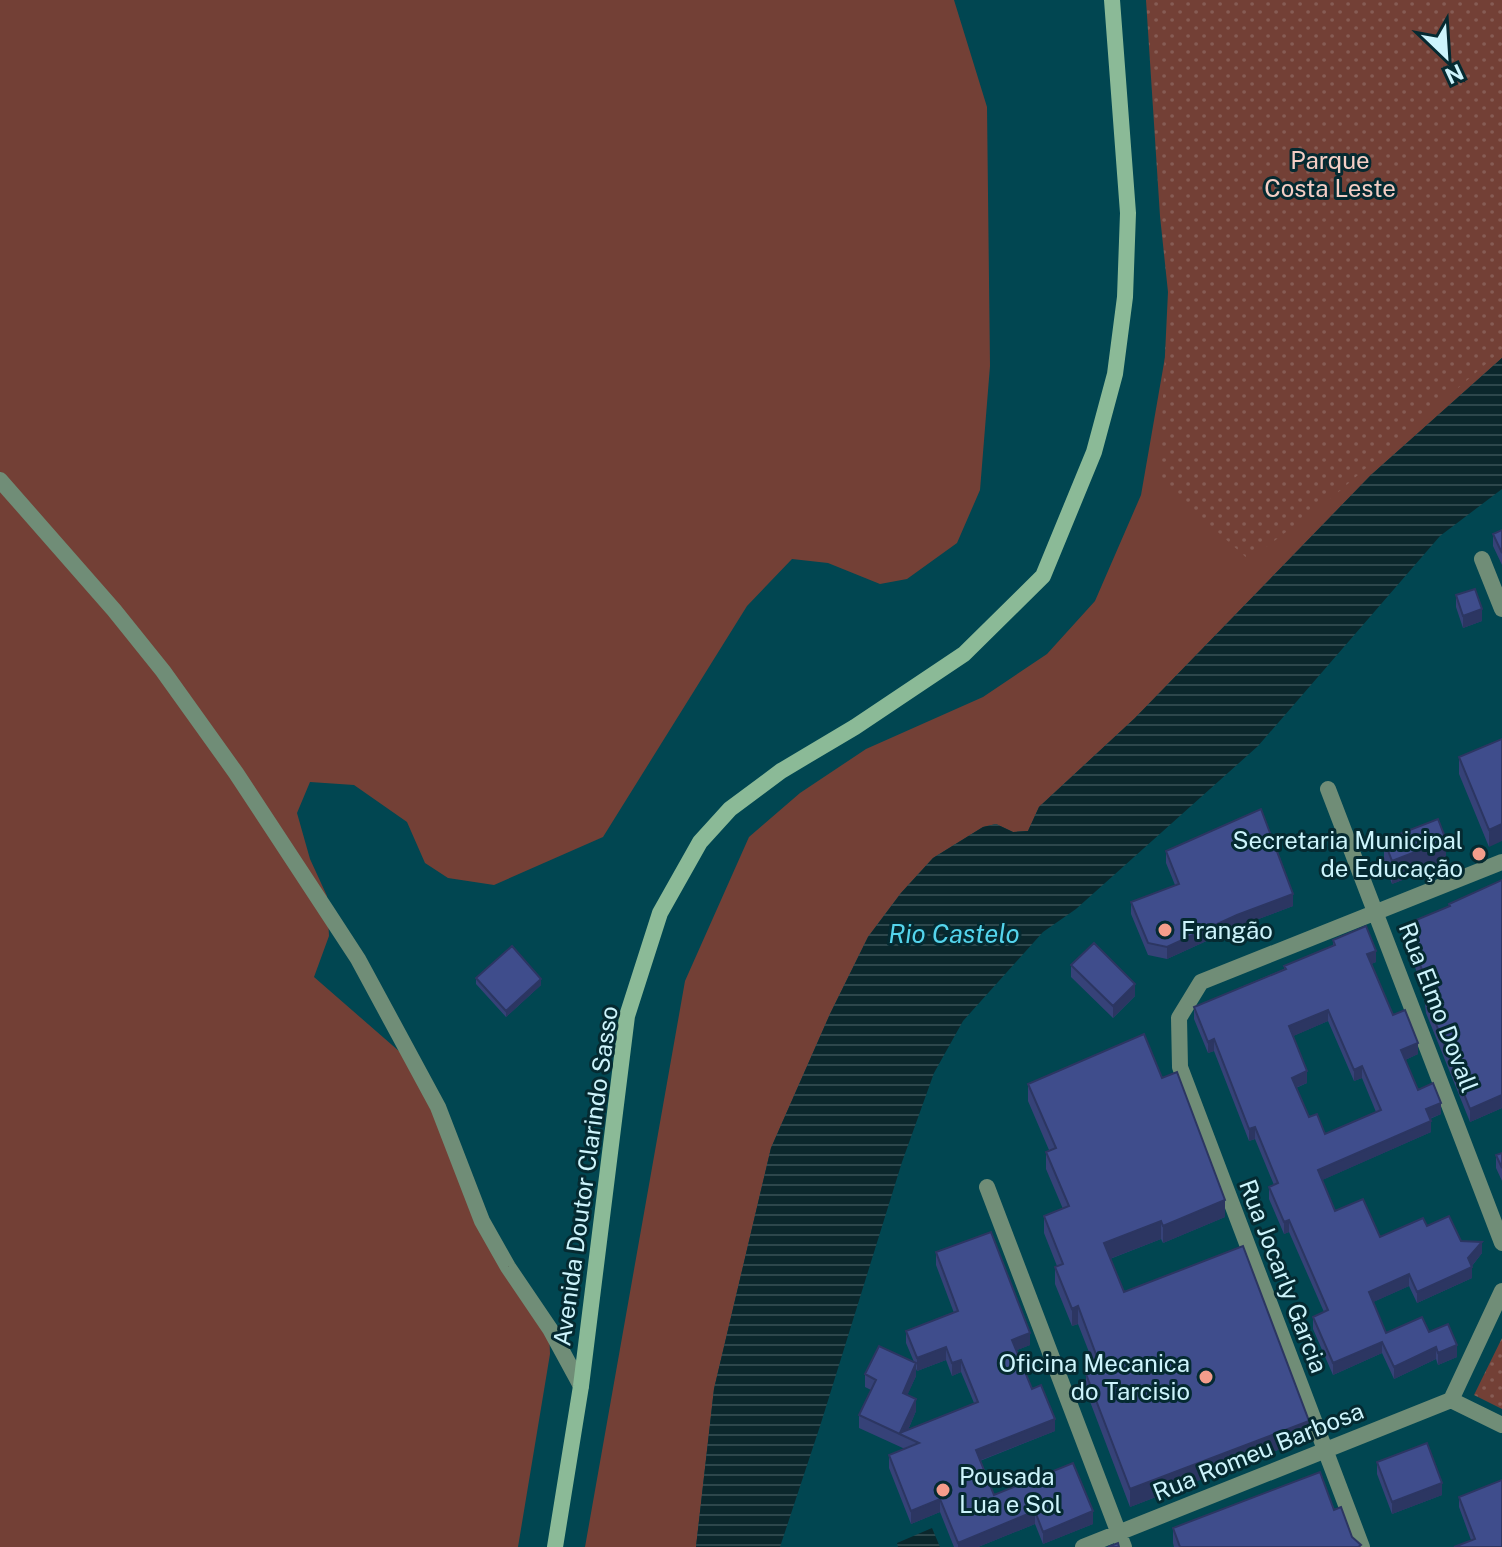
<svg xmlns="http://www.w3.org/2000/svg" width="1502" height="1547" font-family="'Public Sans',sans-serif">
	<defs>
		<pattern id="park-dots" width="8" height="8" patternUnits="userSpaceOnUse" patternTransform="scale(2)"><rect width="8" height="8" fill="#734036"/><path d="M2 2h.1M6 6h.1" fill="none" stroke="#865c54" stroke-width="1.8" stroke-linecap="round"/></pattern>
		<pattern id="water-rules" width="6" height="5" patternUnits="userSpaceOnUse" patternTransform="scale(2)"><rect width="6" height="5" fill="#0b272c"/><path d="M0 2.5h6" fill="none" stroke="#2d474c"/></pattern>
	</defs>
	<rect width="100%" height="100%" fill="#014651"/>
	<path fill="#734036" d="M 0,0 L 954,0 L 987,107 L 990,366 L 980,490 L 957,543 L 907,579 L 880,584 L 828,563 L 792,559 L 747,606 L 603,837 L 494,885 L 448,878 L 425,863 L 407,822 L 354,785 L 310,782 L 297,813 L 310,859 L 327,896 L 329,936 L 314,977 L 423,1072 L 491,1240 L 549,1327 L 550,1354 L 518,1547 L 0,1547 Z
		M 1502,0 L 1502,358 L 1371,475 L 1135,718 L 1039,807 L 1028,831 L 1013,832 L 996,824 L 983,827 L 933,858 L 901,893 L 868,937 L 830,1014 L 771,1148 L 714,1389 L 696,1547 L 585,1547 L 685,981 L 749,837 L 800,793 L 866,749 L 983,697 L 1047,654 L 1095,601 L 1141,495 L 1172,317 Z"/>
	<path fill="url(#park-dots)" d="M 1146,0 L 1502,0 L 1502,350 L 1335,495 L 1249,560 L 1159,480 L 1168,292 L 1160,216 Z
		M 1502,1338 L 1502,1409 L 1474,1395 Z"/>
	<path fill="url(#water-rules)" d="M 1502,358 L 1502,489 L 1440,536 L 1258,746 L 1076,909 L 1043,932 L 963,1021 L 934,1073 L 902,1162 L 821,1423 L 780,1547 L 696,1547 L 714,1389 L 771,1148 L 830,1014 L 868,937 L 901,893 L 933,858 L 983,827 L 996,824 L 1013,832 L 1028,831 L 1039,807 L 1135,718 L 1371,475 Z
		M 932,1528 L 940,1547 L 898,1547 L 897,1543 Z"/>
	<g fill="none" stroke-linecap="round" stroke-linejoin="round">
		<path stroke="#708d77" stroke-width="16" d="M 0,480 L 114,610 L 163,671 L 236,773 L 326,910 L 358,959 L 438,1107 L 482,1221 L 508,1267 L 550,1329 L 581,1386
			M 1482,559 L 1502,609
			M 1328,789 L 1502,1243
			M 987,1187 L 1124,1547
			M 1502,1291 L 1451,1400 L 1502,1425
			M 1083,1547 L 1451,1400
			M 1362,1547 L 1180,1067 L 1179,1018 L 1201,982 L 1502,862"/>
		<path stroke="#8bba97" stroke-width="16" d="M 555,1547 L 581,1386 L 627,1016 L 660,913 L 700,842 L 730,809 L 781,771 L 855,727 L 964,654 L 1043,576 L 1094,452 L 1115,374 L 1125,297 L 1128,213 L 1112,0"/>
	</g>
	<path fill="#364278" fill-rule="evenodd" d="M 1502,530 L 1502,565 L 1493,546 L 1493,534 Z
		M 1456,595 L 1482,621 L 1463,628 L 1456,607 Z
		M 1502,739 L 1489,847 L 1459,774 L 1459,757 Z
		M 1384,840 L 1446,863 L 1392,884 L 1384,863 Z
		M 1166,851 L 1293,906 L 1237,927 L 1167,959 L 1148,955 L 1131,914 L 1131,902 L 1175,885 L 1166,863 Z
		M 1502,880 L 1502,1108 L 1470,1122 L 1426,1013 L 1423,988 L 1404,939 L 1404,925 L 1449,907 L 1449,904 Z
		M 1333,940 L 1376,962 L 1371,964 L 1393,1015 L 1418,1054 L 1405,1060 L 1418,1090 L 1441,1114 L 1430,1119 L 1431,1132 L 1322,1180 L 1335,1211 L 1380,1237 L 1427,1226 L 1461,1241 L 1482,1253 L 1472,1266 L 1472,1278 L 1417,1303 L 1409,1286 L 1373,1302 L 1386,1333 L 1429,1332 L 1457,1357 L 1438,1365 L 1436,1359 L 1394,1379 L 1382,1353 L 1333,1375 L 1313,1329 L 1313,1317 L 1324,1312 L 1289,1232 L 1284,1234 L 1269,1199 L 1269,1187 L 1274,1185 L 1255,1139 L 1249,1141 L 1214,1051 L 1208,1053 L 1194,1019 L 1194,1007 L 1284,969 L 1284,966 L 1333,946 ZM 1328,1021 L 1354,1081 L 1362,1078 L 1376,1112 L 1325,1134 L 1309,1117 L 1296,1088 L 1307,1083 L 1293,1036 Z
		M 1071,965 L 1135,996 L 1113,1018 L 1071,977 Z
		M 476,978 L 541,985 L 506,1017 L 476,984 Z
		M 1162,1078 L 1225,1217 L 1163,1243 L 1161,1239 L 1110,1259 L 1124,1292 L 1309,1438 L 1130,1507 L 1086,1391 L 1086,1374 L 1096,1370 L 1078,1324 L 1072,1326 L 1055,1284 L 1055,1267 L 1057,1266 L 1044,1233 L 1044,1216 L 1063,1209 L 1046,1169 L 1046,1152 L 1049,1150 L 1028,1101 L 1028,1084 Z
		M 1502,1153 L 1502,1181 L 1496,1168 L 1496,1155 Z
		M 936,1252 L 1030,1345 L 1017,1350 L 1032,1389 L 1055,1431 L 980,1461 L 994,1495 L 1093,1524 L 1043,1544 L 1035,1524 L 978,1547 L 954,1547 L 940,1512 L 911,1524 L 889,1468 L 889,1455 L 905,1449 L 859,1428 L 859,1415 L 871,1390 L 865,1387 L 865,1374 L 914,1362 L 906,1343 L 906,1331 L 954,1313 L 936,1265 ZM 946,1360 L 952,1376 L 961,1372 L 974,1403 L 908,1430 L 916,1411 L 907,1395 L 916,1376 L 916,1369 L 917,1371 Z
		M 1377,1462 L 1442,1495 L 1392,1514 L 1377,1474 Z
		M 1459,1497 L 1502,1547 L 1471,1540 L 1459,1507 Z
		M 1334,1510 L 1352,1537 L 1361,1547 L 1174,1547 L 1173,1543 L 1173,1528 Z"/>
	<path fill="#2c3662" d="M 1482,609 L 1482,621 L 1463,628 L 1463,616 Z
		M 1502,824 L 1502,841 L 1489,847 L 1489,830 Z
		M 1446,840 L 1446,863 L 1392,884 L 1392,861 Z
		M 1293,894 L 1293,906 L 1237,927 L 1167,959 L 1167,947 L 1237,915 Z
		M 1376,951 L 1376,962 L 1367,966 L 1367,954 Z
		M 541,979 L 541,985 L 506,1017 L 506,1011 Z
		M 1135,984 L 1135,996 L 1113,1018 L 1113,1006 Z
		M 1328,1010 L 1328,1021 L 1289,1038 L 1289,1026 Z
		M 1214,1039 L 1214,1051 L 1208,1053 L 1208,1042 Z
		M 1418,1043 L 1418,1054 L 1401,1062 L 1401,1050 Z
		M 1362,1066 L 1362,1078 L 1354,1081 L 1354,1070 Z
		M 1307,1071 L 1307,1083 L 1292,1089 L 1292,1078 Z
		M 1502,1095 L 1502,1108 L 1470,1122 L 1470,1109 Z
		M 1441,1103 L 1441,1114 L 1426,1120 L 1426,1109 Z
		M 1431,1121 L 1431,1132 L 1318,1182 L 1318,1170 Z
		M 1255,1127 L 1255,1139 L 1249,1141 L 1249,1129 Z
		M 1225,1200 L 1225,1217 L 1163,1243 L 1163,1226 Z
		M 1289,1220 L 1289,1232 L 1284,1234 L 1284,1222 Z
		M 1161,1221 L 1161,1239 L 1104,1261 L 1104,1243 Z
		M 1482,1242 L 1482,1253 L 1471,1267 L 1472,1267 L 1472,1278 L 1417,1303 L 1417,1292 L 1468,1258 Z
		M 1409,1274 L 1409,1286 L 1369,1304 L 1369,1292 Z
		M 1078,1306 L 1078,1324 L 1072,1326 L 1072,1309 Z
		M 1030,1333 L 1030,1345 L 1012,1352 L 1012,1340 Z
		M 1382,1342 L 1382,1353 L 1333,1375 L 1333,1363 Z
		M 1457,1345 L 1457,1357 L 1438,1365 L 1438,1353 Z
		M 946,1347 L 946,1360 L 917,1371 L 917,1358 Z
		M 1436,1347 L 1436,1359 L 1394,1379 L 1394,1367 Z
		M 961,1360 L 961,1372 L 952,1376 L 952,1363 Z
		M 916,1363 L 916,1376 L 903,1405 L 903,1393 Z
		M 916,1399 L 916,1411 L 905,1437 L 900,1435 Z
		M 1055,1419 L 1055,1431 L 976,1462 L 976,1450 Z
		M 1309,1421 L 1309,1438 L 1130,1507 L 1130,1489 Z
		M 1442,1483 L 1442,1495 L 1392,1514 L 1392,1502 Z
		M 940,1499 L 940,1512 L 911,1524 L 911,1511 Z
		M 1035,1511 L 1035,1524 L 978,1547 L 958,1547 L 958,1543 Z
		M 1093,1511 L 1093,1524 L 1043,1544 L 1043,1532 Z"/>
	<path fill="#3f4d8c" stroke="#2c3662" stroke-width="2" fill-rule="evenodd" d="M 1502,530 L 1502,553 L 1493,534 Z
		M 1475,589 L 1482,609 L 1463,616 L 1456,595 Z
		M 1502,739 L 1502,824 L 1489,830 L 1459,757 Z
		M 1261,809 L 1293,894 L 1237,915 L 1167,947 L 1148,943 L 1131,902 L 1179,884 L 1166,851 Z
		M 1438,819 L 1446,840 L 1392,861 L 1384,840 Z
		M 1502,880 L 1502,1095 L 1470,1109 L 1426,999 L 1429,998 L 1423,984 L 1427,982 L 1404,925 L 1450,906 L 1449,904 Z
		M 1366,926 L 1376,951 L 1367,954 L 1393,1015 L 1405,1010 L 1418,1043 L 1401,1050 L 1418,1090 L 1433,1083 L 1441,1103 L 1426,1109 L 1431,1121 L 1318,1170 L 1335,1211 L 1363,1199 L 1380,1237 L 1423,1218 L 1427,1226 L 1449,1216 L 1461,1241 L 1482,1242 L 1468,1258 L 1472,1267 L 1417,1292 L 1409,1274 L 1369,1292 L 1386,1333 L 1422,1317 L 1429,1332 L 1448,1324 L 1457,1345 L 1438,1353 L 1436,1347 L 1394,1367 L 1382,1342 L 1333,1363 L 1313,1317 L 1328,1310 L 1289,1220 L 1284,1222 L 1269,1187 L 1278,1183 L 1255,1127 L 1249,1129 L 1214,1039 L 1208,1042 L 1194,1007 L 1286,969 L 1284,966 L 1335,945 L 1333,940 ZM 1328,1010 L 1354,1070 L 1362,1066 L 1381,1110 L 1325,1134 L 1317,1114 L 1309,1117 L 1292,1078 L 1307,1071 L 1289,1026 Z
		M 1094,943 L 1135,984 L 1113,1006 L 1071,965 Z
		M 512,946 L 541,979 L 506,1011 L 476,978 Z
		M 1144,1034 L 1162,1078 L 1177,1072 L 1225,1200 L 1163,1226 L 1161,1221 L 1104,1243 L 1124,1292 L 1243,1246 L 1309,1421 L 1130,1489 L 1086,1374 L 1101,1368 L 1078,1306 L 1072,1309 L 1055,1267 L 1063,1264 L 1044,1216 L 1069,1206 L 1046,1152 L 1056,1148 L 1028,1084 Z
		M 1502,1153 L 1502,1168 L 1496,1155 Z
		M 991,1232 L 1030,1333 L 1012,1340 L 1032,1389 L 1041,1385 L 1055,1419 L 976,1450 L 994,1495 L 1073,1463 L 1093,1511 L 1043,1532 L 1035,1511 L 958,1543 L 940,1499 L 911,1511 L 889,1455 L 919,1443 L 859,1415 L 876,1380 L 865,1374 L 879,1346 L 916,1363 L 903,1393 L 916,1399 L 900,1433 L 978,1402 L 961,1360 L 952,1363 L 946,1347 L 917,1358 L 906,1331 L 958,1311 L 936,1252 Z
		M 1427,1443 L 1442,1483 L 1392,1502 L 1377,1462 Z
		M 1320,1472 L 1334,1510 L 1341,1507 L 1352,1537 L 1361,1545 L 1358,1547 L 1180,1547 L 1173,1528 Z
		M 1502,1480 L 1502,1547 L 1454,1547 L 1475,1539 L 1459,1497 Z
		M 1118,1543 L 1119,1547 L 1108,1547 Z"/>
	<g fill="#f49d8b" stroke="#052a31" stroke-width="3">
		<circle cx="1479" cy="854" r="8"/>
		<circle cx="1165" cy="930" r="8"/>
		<circle cx="1206" cy="1377" r="8"/>
		<circle cx="943" cy="1490" r="8"/>
	</g>
	<g text-anchor="middle" dominant-baseline="central" stroke-width="6" stroke-linejoin="round" paint-order="stroke">
		<g font-size="24" fill="#f5cec5" stroke="#052a31">
			<text x="1330" y="160">Parque<tspan x="1330" dy="28">Costa Leste</tspan></text>
		</g>
		<g font-size="24" fill="#cdf4fc" stroke="#052a31" text-anchor="end">
			<text x="1463" y="840">Secretaria Municipal<tspan x="1463" dy="28">de Educação</tspan></text>
			<text x="1181" y="930" text-anchor="start">Frangão</text>
			<text x="1190" y="1363">Oficina Mecanica<tspan x="1190" dy="28">do Tarcisio</tspan></text>
			<text x="959" y="1476" text-anchor="start">Pousada<tspan x="959" dy="28">Lua e Sol</tspan></text>
		</g>
		<g font-size="24" fill="#cdf4fc" stroke="#052a31">
			<text transform="translate(1439 1007) rotate(69)">Rua Elmo Dovall</text>
			<text transform="translate(585 1176) rotate(-82)">Avenida Doutor Clarindo Sasso</text>
			<text transform="translate(1284 1276) rotate(69)">Rua Jocarly Garcia</text>
			<text transform="translate(1258 1451) rotate(-22)">Rua Romeu Barbosa</text>
		</g>
		<g font-size="26" font-style="italic" fill="#54d4ec" stroke="#052a31">
			<text x="954" y="933">Rio Castelo</text>
		</g>
	</g>
	<g transform="translate(1446 56) rotate(155)" stroke="#052a31" stroke-width="6" paint-order="stroke">
	<path d="M0-6L14 30L0 20L-14 30Z" fill="#cdf4fc"/>
	<text y="-12" font-size="22" font-weight="bold" text-anchor="middle" fill="#cdf4fc">N</text>
	</g>
</svg>
